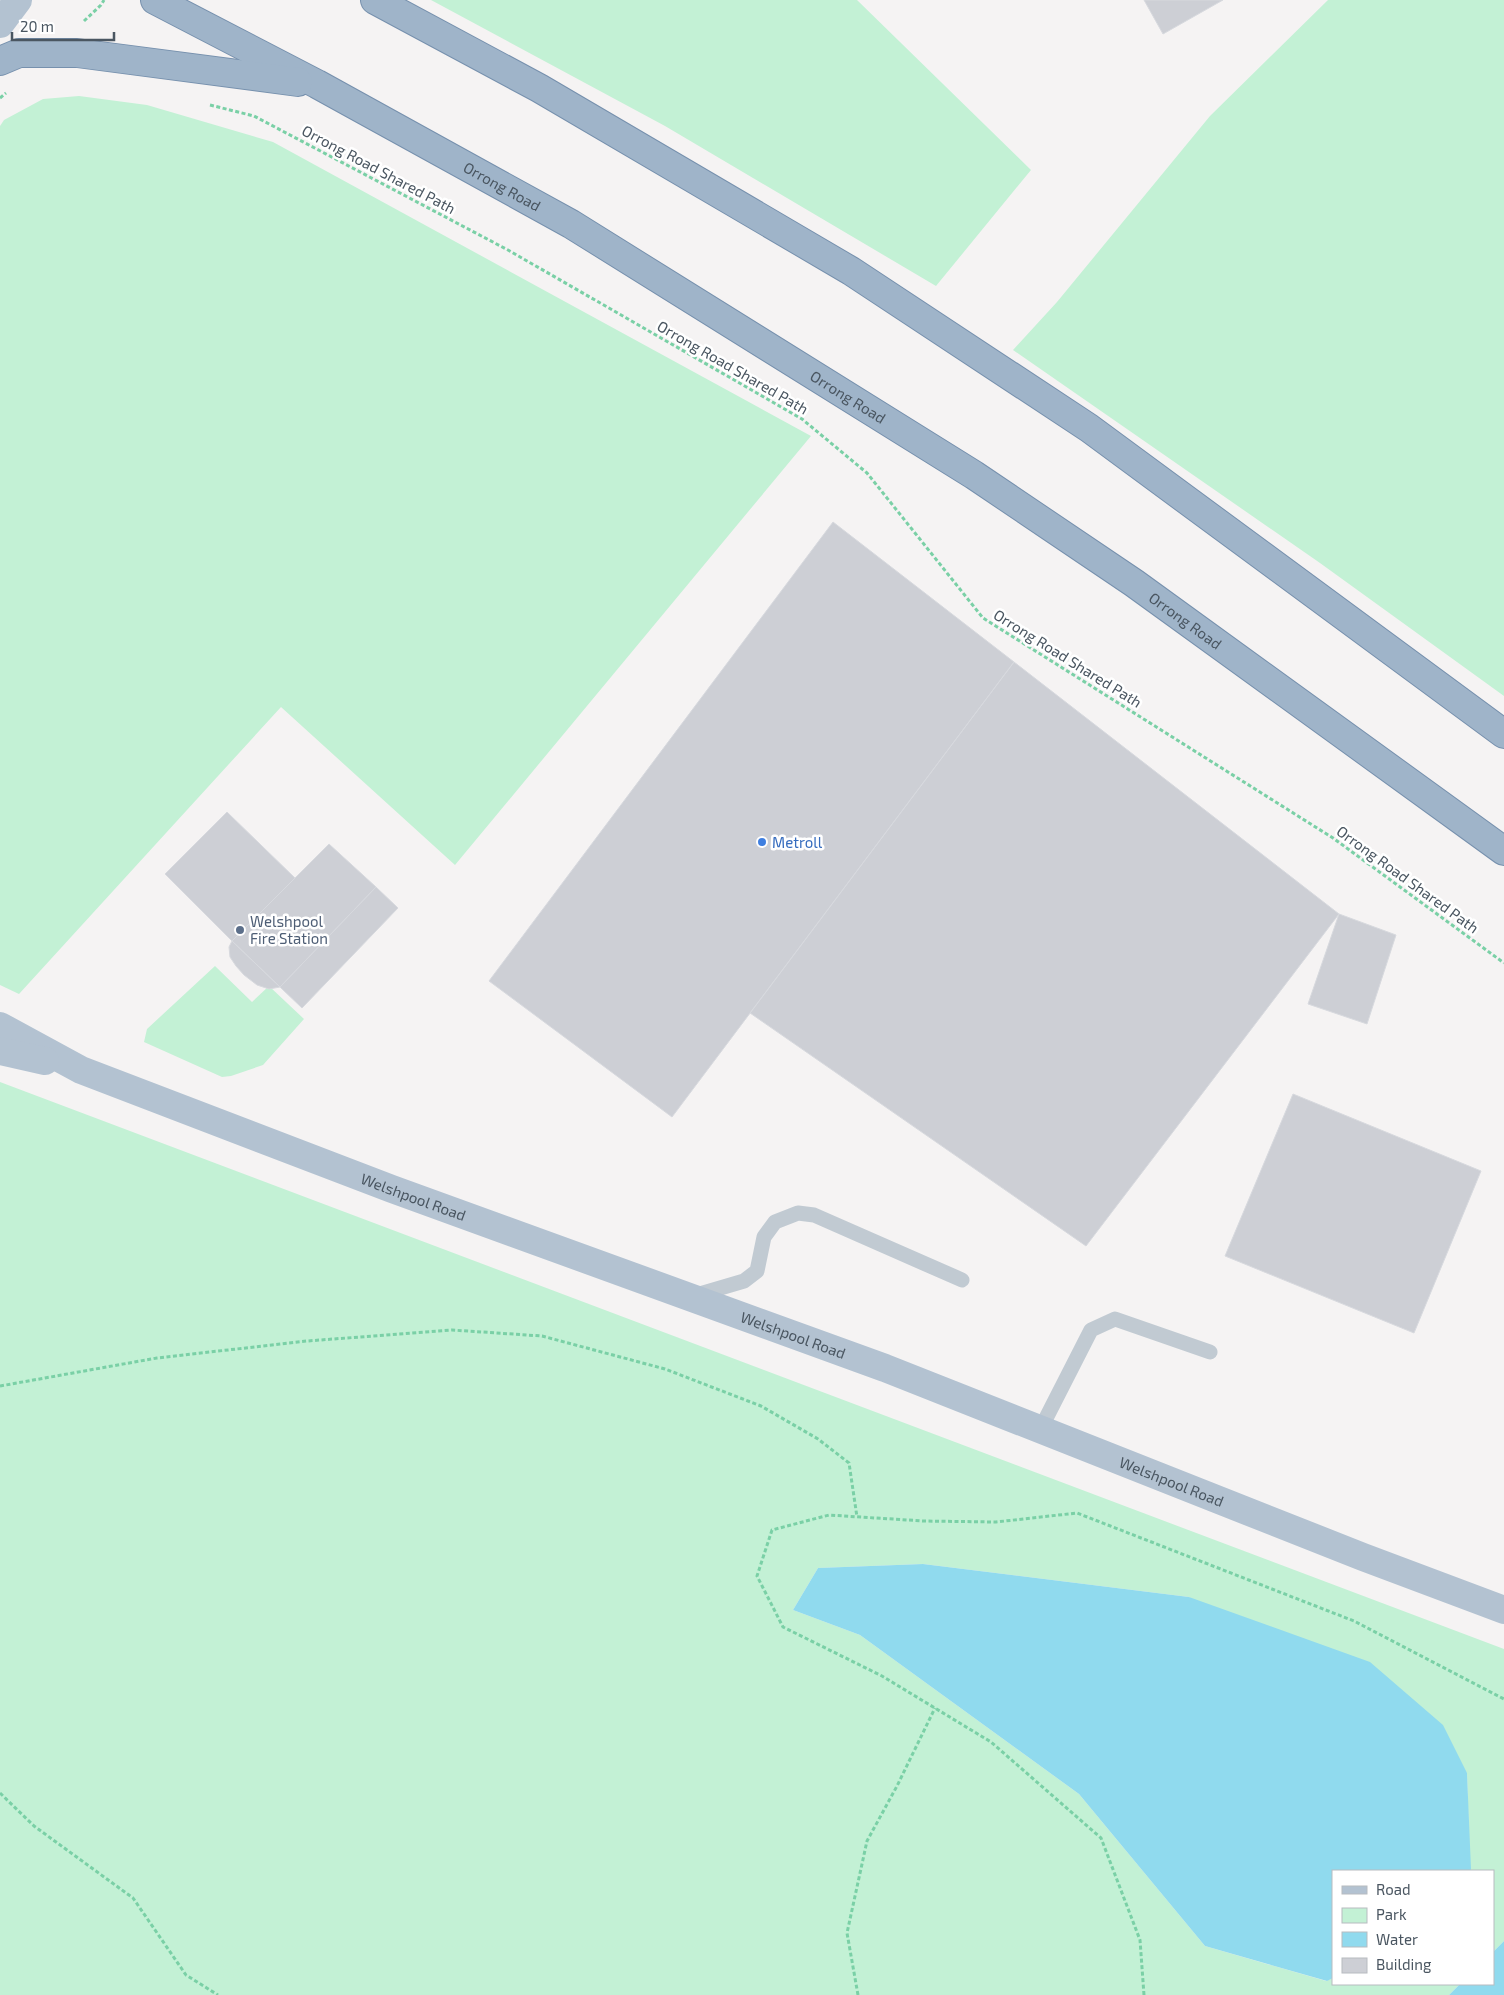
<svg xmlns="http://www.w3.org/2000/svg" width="1504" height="1995" font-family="'Exo 2',sans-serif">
	<rect width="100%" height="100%" fill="#f5f3f3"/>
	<path fill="#c3f1d5" d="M 431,0 L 857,0 L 1031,170 L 936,286 L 665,126 Z
		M 1328,0 L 1504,0 L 1504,696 L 1320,563 L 1013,350 L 1057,302 L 1210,116 Z
		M 79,96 L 147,105 L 273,142 L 811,436 L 455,865 L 281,707 L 19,994 L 0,985 L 0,126 L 4,120 L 43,99 Z
		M 215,966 L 252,1002 L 269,986 L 304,1019 L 263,1065 L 231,1076 L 222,1077 L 144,1042 L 147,1029 Z
		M 0,1082 L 1504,1649 L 1504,1941 L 1493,1952 L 1493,1871 L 1470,1871 L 1467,1773 L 1189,1597 L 923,1564 L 818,1568 L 793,1610 L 860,1635 L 1079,1794 L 1205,1946 L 1326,1981 L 1333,1978 L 1333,1984 L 1460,1984 L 1449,1995 L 0,1995 Z"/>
	<path fill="#90daee" d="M 923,1564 L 1189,1597 L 1370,1662 L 1443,1725 L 1467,1773 L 1471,1869 L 1470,1871 L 1333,1871 L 1333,1978 L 1327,1981 L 1205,1946 L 1079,1794 L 860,1635 L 793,1610 L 818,1568 Z
		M 1504,1941 L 1504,1995 L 1449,1995 L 1460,1984 L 1493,1984 L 1493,1952 Z"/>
	<path fill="#cdcfd5" stroke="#d7d9de" d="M 1144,0 L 1223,0 L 1163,34 Z
		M 833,522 L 1014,662 L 672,1117 L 489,981 Z
		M 1014,662 L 1339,914 L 1086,1246 L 750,1013 Z
		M 227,812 L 295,878 L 232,941 L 165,874 Z
		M 329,844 L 376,887 L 280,987 L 232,941 Z
		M 376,887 L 398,908 L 302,1008 L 280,987 Z
		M 1339,914 L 1396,935 L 1367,1024 L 1308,1004 Z
		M 232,941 L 280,987 L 269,989 L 257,985 L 244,975 L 236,966 L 230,957 L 229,947 Z
		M 1293,1094 L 1481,1171 L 1414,1333 L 1225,1256 Z"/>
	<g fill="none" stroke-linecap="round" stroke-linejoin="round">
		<g stroke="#7690ad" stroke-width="30">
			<g id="trunk">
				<path id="s2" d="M 155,0 L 317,84 L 571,224 L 974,475 L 1134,583 L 1504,851"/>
				<path d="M 375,0 L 539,88 L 851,271 L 1089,428 L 1504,734"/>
				<path d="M 0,61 L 19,53 L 77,53 L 298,82"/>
			</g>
		</g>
		<path stroke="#7ad0a6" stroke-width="3" stroke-dasharray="4 2.5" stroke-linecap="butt" d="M 84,21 L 101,5 L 104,0
			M 0,98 L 6,93
			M 210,105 L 254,116 L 508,250 L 802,419 L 867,473 L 983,618 L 1333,838 L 1504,963
			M 0,1386 L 157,1358 L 307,1341 L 452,1330 L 542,1336 L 665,1369 L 761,1406 L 818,1439 L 849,1463 L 857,1517
			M 0,1793 L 34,1826 L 133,1898 L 186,1975 L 218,1995
			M 858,1995 L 847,1933 L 867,1841 L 897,1786 L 935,1708
			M 1144,1995 L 1140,1940 L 1101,1838 L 991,1742 L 882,1676 L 783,1627 L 757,1576 L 772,1530 L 829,1515 L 923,1521 L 996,1522 L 1077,1513 L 1354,1621 L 1504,1699"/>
		<path stroke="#c1cad2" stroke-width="15" d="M 693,1296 L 744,1281 L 757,1271 L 764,1237 L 775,1222 L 798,1213 L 814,1215 L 962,1280
			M 1040,1430 L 1091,1330 L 1115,1319 L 1210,1352"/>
		<g stroke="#b3c2d1" stroke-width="28">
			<path d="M 0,24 L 18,0"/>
			<path id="s1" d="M 0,1026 L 81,1070 L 392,1189 L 885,1368 L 1363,1557 L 1504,1610"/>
			<path d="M 0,1051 L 45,1061"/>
		</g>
		<use href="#trunk" stroke="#9fb4c9" stroke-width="28"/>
	</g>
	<circle fill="#3f7fe0" stroke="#fff" stroke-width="2" cx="762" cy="842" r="5"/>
	<circle fill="#5c6f8a" stroke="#fff" stroke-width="2" cx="240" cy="930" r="5"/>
	<g text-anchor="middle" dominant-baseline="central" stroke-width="5" stroke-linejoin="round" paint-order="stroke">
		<g font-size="15" fill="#4a5661" stroke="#fff">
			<text transform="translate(379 169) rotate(28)">Orrong Road Shared Path</text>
			<text stroke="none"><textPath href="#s2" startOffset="394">Orrong Road</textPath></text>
			<text transform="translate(733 367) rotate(30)">Orrong Road Shared Path</text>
			<text stroke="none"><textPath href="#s2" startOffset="799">Orrong Road</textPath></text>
			<text stroke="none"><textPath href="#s2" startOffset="1204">Orrong Road</textPath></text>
			<text transform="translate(1068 658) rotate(32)">Orrong Road Shared Path</text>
			<text transform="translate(1408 879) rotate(36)">Orrong Road Shared Path</text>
			<text stroke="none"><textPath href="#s1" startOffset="448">Welshpool Road</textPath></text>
			<text stroke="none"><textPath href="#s1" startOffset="852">Welshpool Road</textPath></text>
			<text stroke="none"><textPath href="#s1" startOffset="1258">Welshpool Road</textPath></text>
		</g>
		<g font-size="15" fill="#366cbe" stroke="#fff" text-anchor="start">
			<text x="772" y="842">Metroll</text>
		</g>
		<g font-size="15" fill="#4e5e75" stroke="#fff" text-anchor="start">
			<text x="250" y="921">Welshpool<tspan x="250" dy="17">Fire Station</tspan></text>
		</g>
	</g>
	<rect x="1332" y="1870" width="162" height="115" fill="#ffffff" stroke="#b7bbc0"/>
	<rect x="1342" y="1886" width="25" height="8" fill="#b3c2d1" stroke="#b7bbc0"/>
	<text x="1376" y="1895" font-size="15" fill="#4a5661">Road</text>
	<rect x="1342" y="1908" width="25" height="15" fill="#c3f1d5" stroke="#b7bbc0"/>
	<text x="1376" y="1920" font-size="15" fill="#4a5661">Park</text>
	<rect x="1342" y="1932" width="25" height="15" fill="#90daee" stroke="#b7bbc0"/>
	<text x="1376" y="1945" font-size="15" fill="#4a5661">Water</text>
	<rect x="1342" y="1958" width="25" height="15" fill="#cdcfd5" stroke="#b7bbc0"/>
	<text x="1376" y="1970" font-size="15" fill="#4a5661">Building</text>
	<path d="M12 32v8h102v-8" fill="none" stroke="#4a5661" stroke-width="2.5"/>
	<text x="20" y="32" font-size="15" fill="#4a5661" stroke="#ffffff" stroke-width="4" paint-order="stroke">20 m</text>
</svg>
